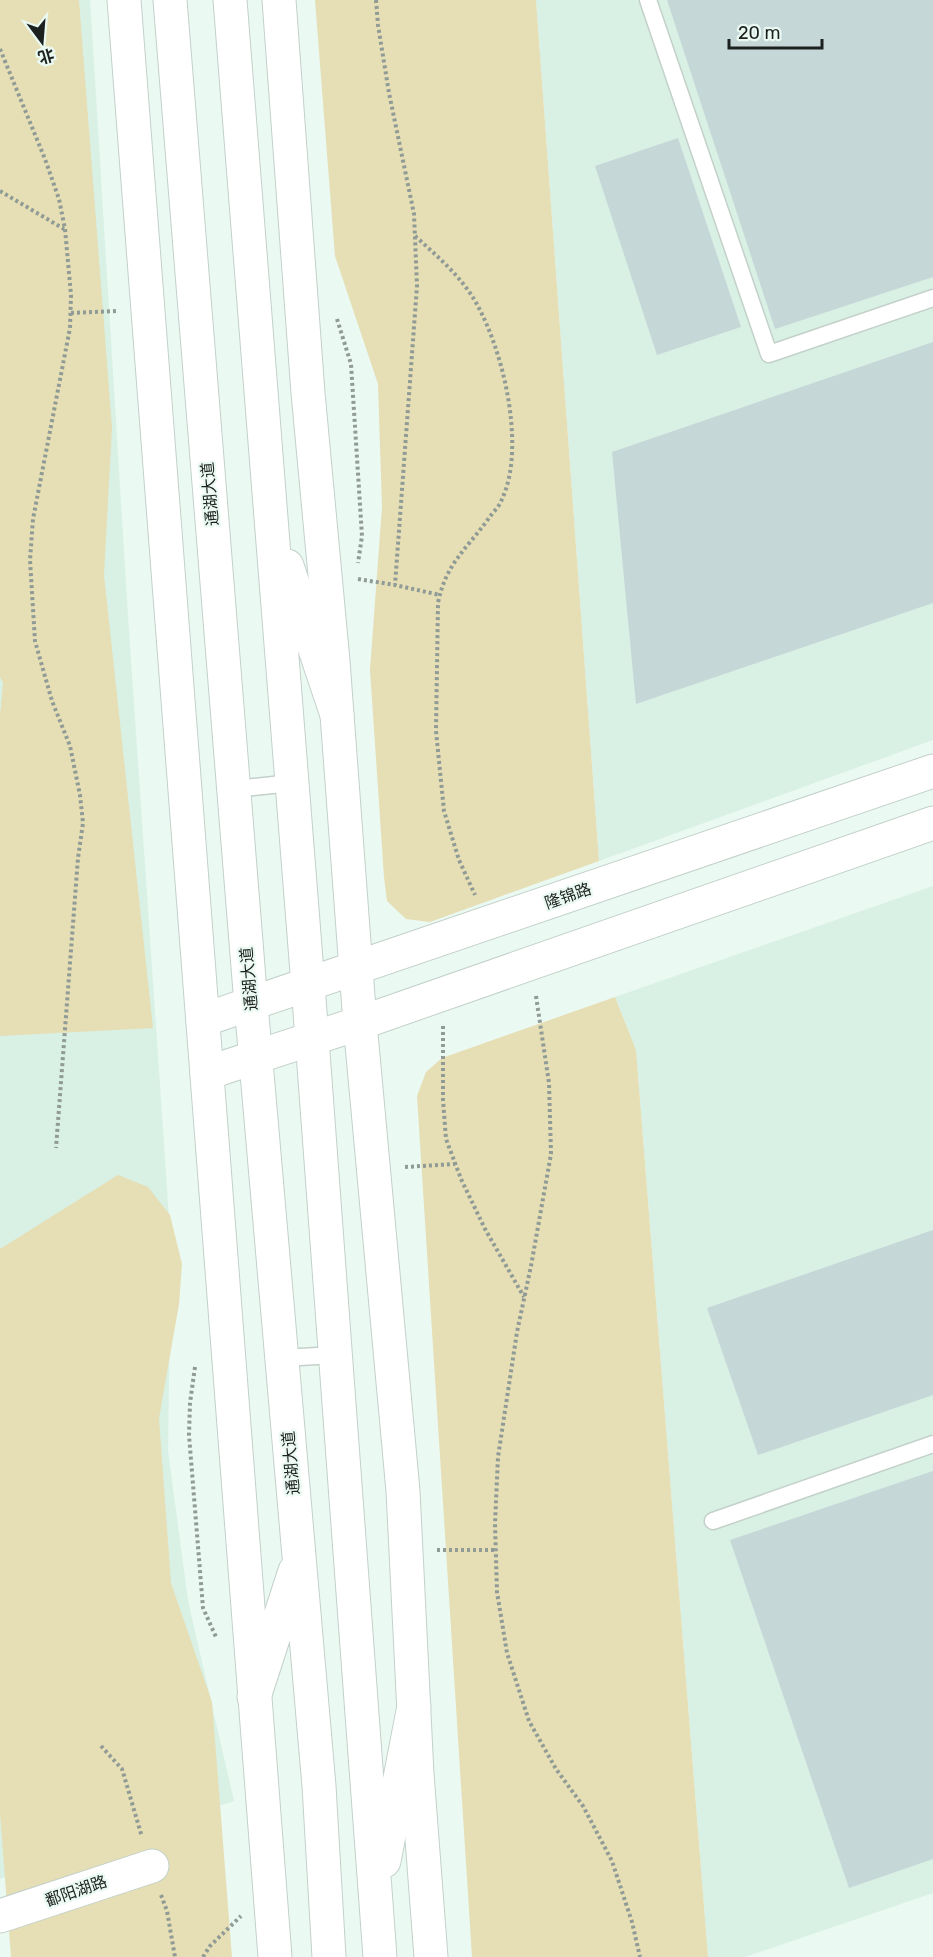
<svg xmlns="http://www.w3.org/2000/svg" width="933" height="1957" font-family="Rubik,'Noto Sans SC',sans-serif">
	<rect width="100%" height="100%" fill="#eaf9f2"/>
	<path fill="#d9f0e5" d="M 0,0 L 90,0 L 128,616 L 171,1247 L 168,1451 L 188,1601 L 234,1801 L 0,1879 Z
		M 536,0 L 933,0 L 933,740 L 599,861 Z
		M 933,886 L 933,1893 L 745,1957 L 708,1957 L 636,1050 L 615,997 Z"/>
	<path fill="#e6deb4" d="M 0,0 L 79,0 L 112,428 L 104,575 L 153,1028 L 0,1036 L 0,715 L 3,683 L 0,677 Z
		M 315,0 L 536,0 L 599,861 L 430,922 L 406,919 L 387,901 L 384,877 L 370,670 L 382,507 L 378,384 L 335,256 Z
		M 615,997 L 636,1050 L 708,1957 L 472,1957 L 417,1096 L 426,1072 L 442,1058 Z
		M 118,1175 L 148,1187 L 170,1215 L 182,1264 L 179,1304 L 159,1418 L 171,1583 L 212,1702 L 232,1957 L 11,1957 L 0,1813 L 0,1249 Z"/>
	<path fill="#c6d7d7" d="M 667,0 L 933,0 L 933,277 L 775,329 Z
		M 678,138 L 741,327 L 657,355 L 595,166 Z
		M 933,342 L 933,603 L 636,704 L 612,452 Z
		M 933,1230 L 933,1395 L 758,1455 L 707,1308 Z
		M 933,1471 L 933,1859 L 849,1888 L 730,1540 Z"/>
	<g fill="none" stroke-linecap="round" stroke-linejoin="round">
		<g stroke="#c3d1ca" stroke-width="19">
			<path id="service" d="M 648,0 L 769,354 L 933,298
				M 234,789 L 292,783
				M 282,1358 L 335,1355
				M 713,1521 L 933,1444"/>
		</g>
		<g stroke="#c3d1ca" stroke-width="35">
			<path id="minor" d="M 124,0 L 275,1957
				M 279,0 L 308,393 L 333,661 L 360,1023 L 403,1491 L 417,1774 L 431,1957"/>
		</g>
		<g stroke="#c3d1ca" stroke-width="35">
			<path id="tertiary" d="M 0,1916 L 152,1866"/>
		</g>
		<g stroke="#c3d1ca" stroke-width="35">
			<path id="secondary" d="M 203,1020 L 933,771
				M 207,1073 L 360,1023 L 933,823"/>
		</g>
		<g stroke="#c3d1ca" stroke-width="35">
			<path id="primary" d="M 170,0 L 251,1004 L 319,1786 L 329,1957
				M 230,0 L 308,985 L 380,1957
				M 287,566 L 337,715
				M 254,1697 L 295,1571
				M 384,1861 L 414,1706"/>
		</g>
		<path stroke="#909b96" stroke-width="4" stroke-dasharray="3 3" stroke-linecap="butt" d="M 376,0 L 378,25 L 389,93 L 414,214 L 417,286 L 395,585
			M 0,49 L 45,159 L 59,199 L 65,229 L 71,295 L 70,328 L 33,519 L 30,560 L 35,641 L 52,701 L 70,746 L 80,795 L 83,823 L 78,858 L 56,1148
			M 0,191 L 64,229
			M 415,236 C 436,255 457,273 472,296 C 502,343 527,446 502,499 C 500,506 493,512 489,518 C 466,550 446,563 438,603 L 436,731 L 444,811 L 459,860 L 475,895
			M 71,313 L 117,311
			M 337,319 L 351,364 L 362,536 L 358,563
			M 358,579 L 395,585 L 440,595
			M 536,996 L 549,1083 L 551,1154 L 531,1266 L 517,1332 L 498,1457 L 495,1524 L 497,1592 L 507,1653 L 529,1721 L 556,1769 L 583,1806 L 612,1861 L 632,1922 L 640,1957
			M 443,1026 L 443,1100 L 446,1139 L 461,1179 L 485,1229 L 524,1297
			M 405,1167 L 455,1164
			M 195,1367 L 190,1403 L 189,1435 L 203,1608 L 216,1637
			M 437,1550 L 496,1550
			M 101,1746 L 122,1769 L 142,1837
			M 161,1895 L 167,1911 L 175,1957
			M 203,1957 L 210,1946 L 241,1916"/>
		<use href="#service" stroke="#fff" stroke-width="16"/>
		<use href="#minor" stroke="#fff" stroke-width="33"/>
		<use href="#tertiary" stroke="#fff" stroke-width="33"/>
		<use href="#secondary" stroke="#fff" stroke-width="33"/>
		<use href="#primary" stroke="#fff" stroke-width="33"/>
	</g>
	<g text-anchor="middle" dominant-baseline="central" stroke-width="4.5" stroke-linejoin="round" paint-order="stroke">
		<g font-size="16" fill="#1c211f" stroke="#eaf9f2">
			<text transform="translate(210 494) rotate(-95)">通湖大道</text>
			<text transform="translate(568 896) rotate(-19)">隆锦路</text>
			<text transform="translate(249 979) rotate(-95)">通湖大道</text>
			<text transform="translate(291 1463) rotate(-95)">通湖大道</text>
			<text transform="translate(76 1891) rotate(-19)">鄱阳湖路</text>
		</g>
	</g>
	<g transform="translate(42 42) rotate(164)" stroke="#eaf9f2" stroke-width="4.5" paint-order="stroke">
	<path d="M0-4.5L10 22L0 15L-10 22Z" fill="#1c211f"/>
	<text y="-9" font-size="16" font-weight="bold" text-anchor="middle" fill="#1c211f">北</text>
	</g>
	<path d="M729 39v9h93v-9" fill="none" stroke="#1c211f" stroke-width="3"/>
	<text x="738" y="39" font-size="18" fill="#1c211f" stroke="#eaf9f2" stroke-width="4.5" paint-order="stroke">20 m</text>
</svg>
